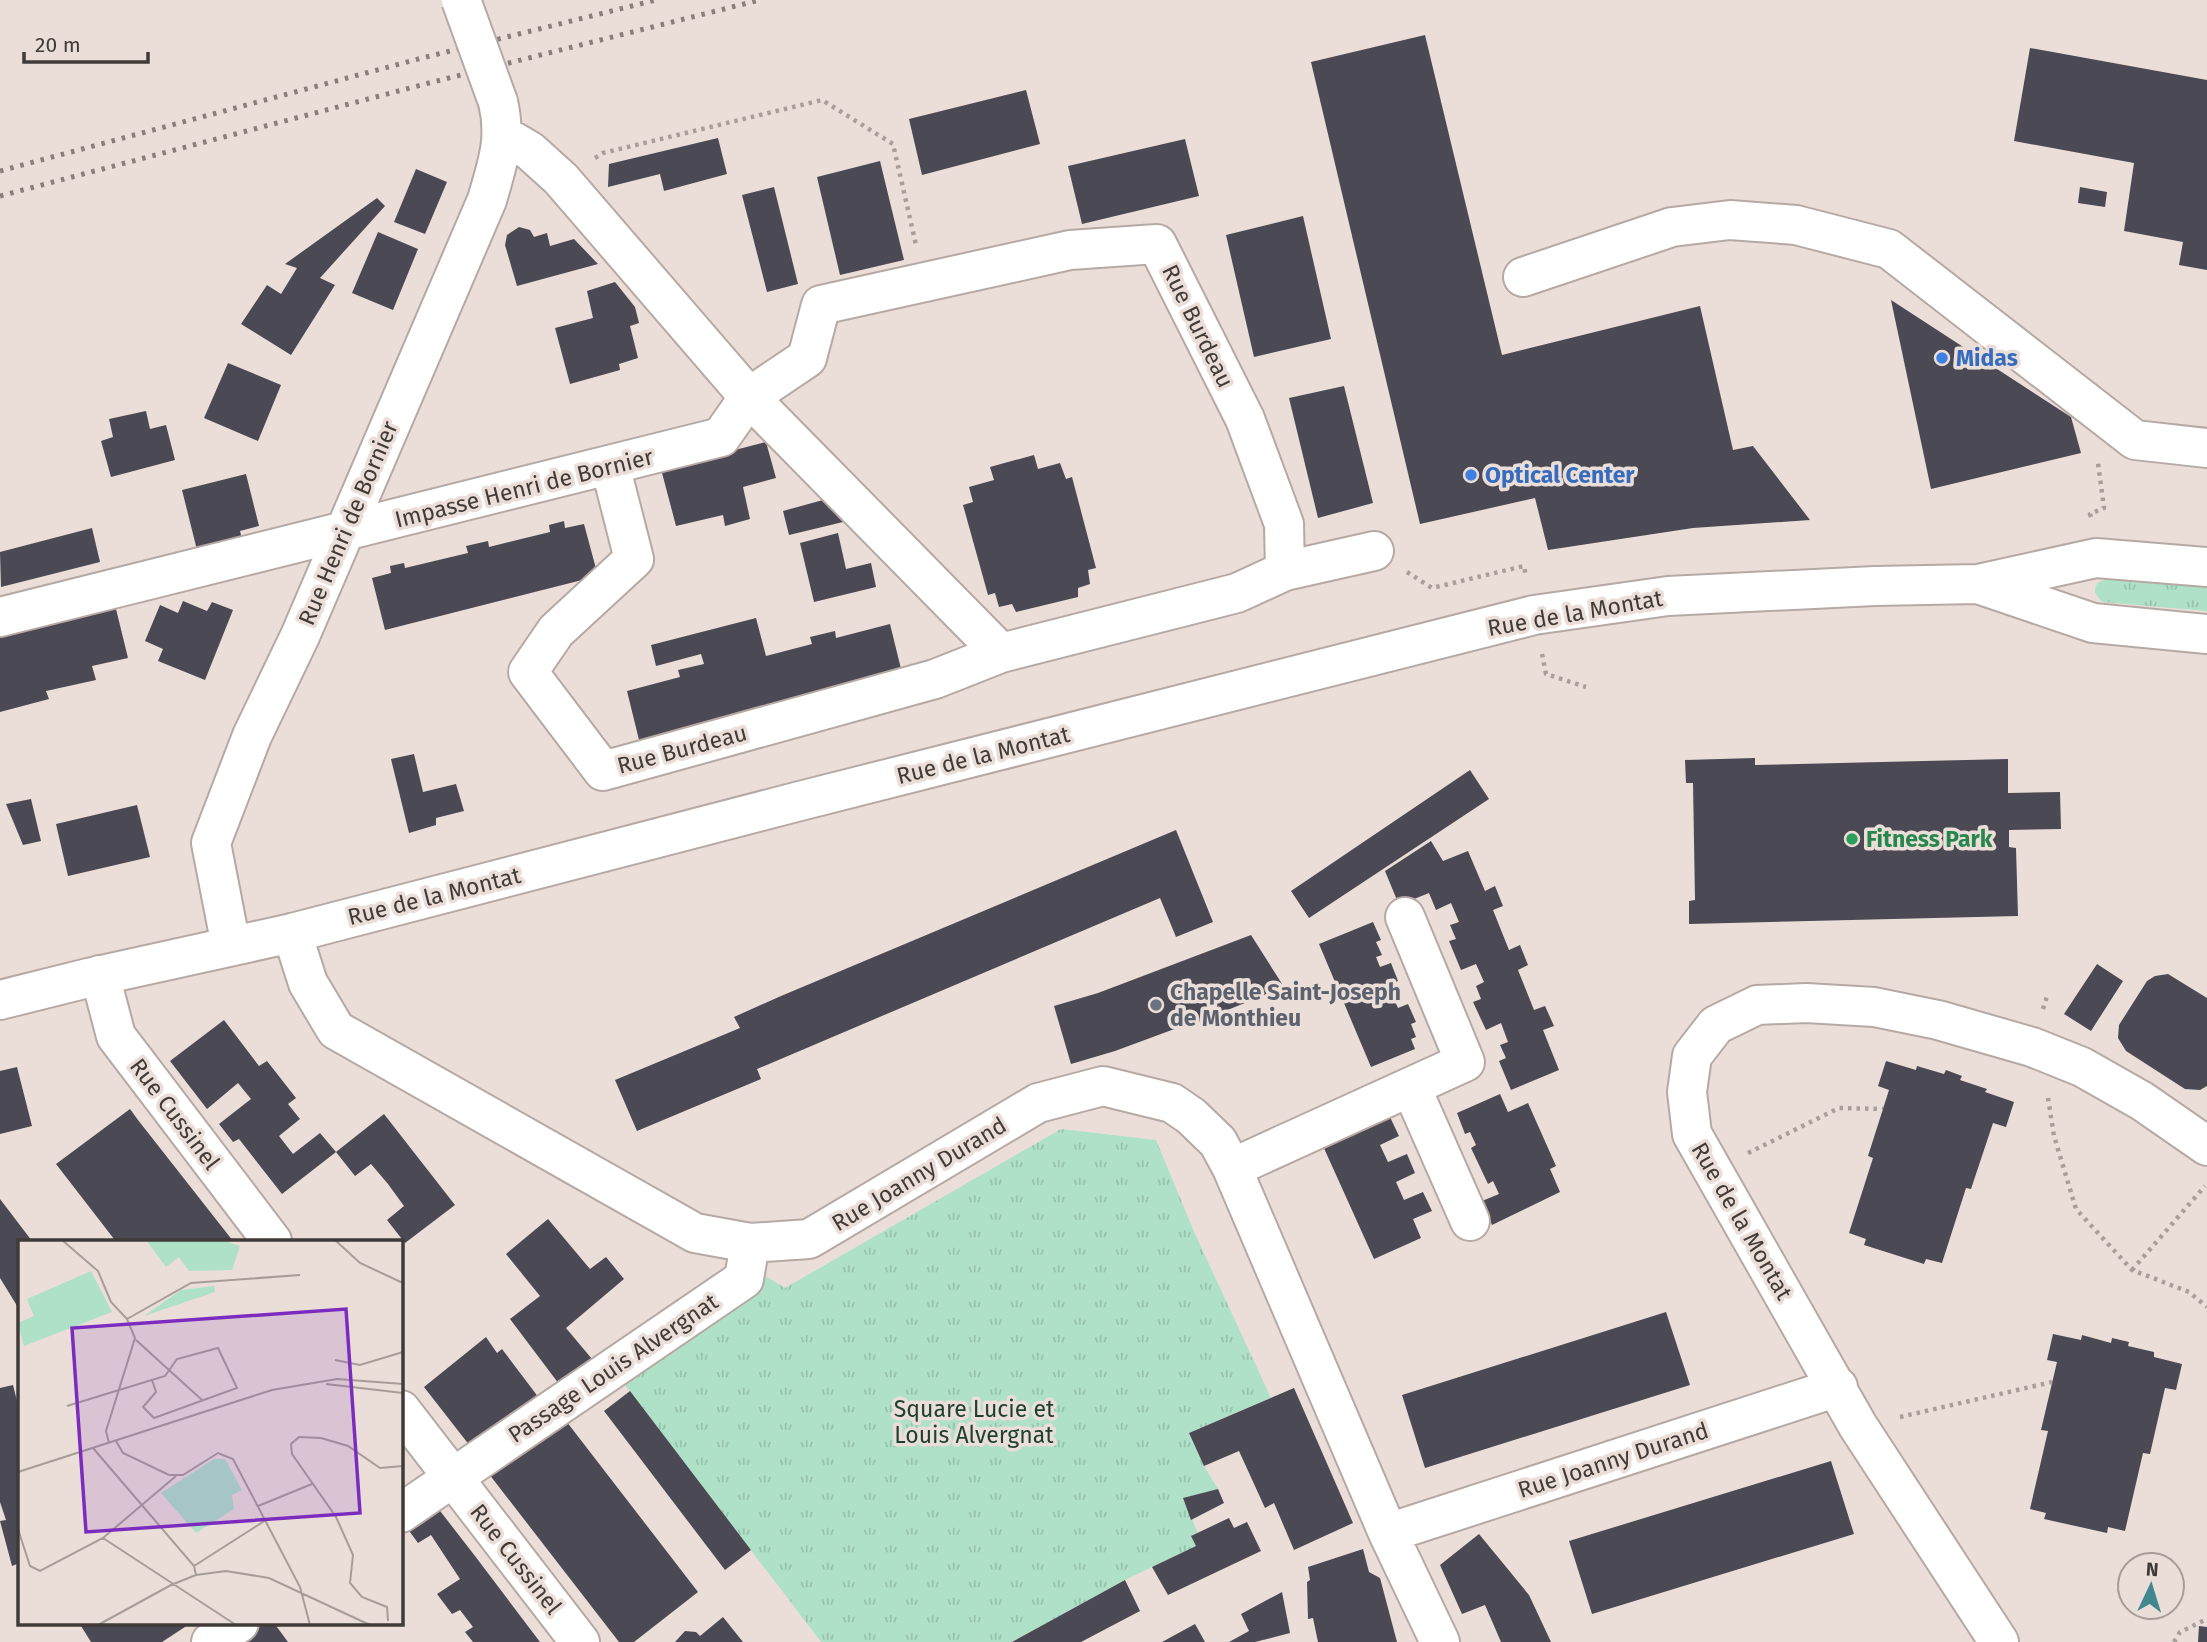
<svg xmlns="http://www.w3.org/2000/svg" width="2207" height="1642" font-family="'Fira Sans',sans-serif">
	<defs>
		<pattern id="grass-tufts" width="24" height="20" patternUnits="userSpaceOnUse" patternTransform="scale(1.75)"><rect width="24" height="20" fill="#aee1c7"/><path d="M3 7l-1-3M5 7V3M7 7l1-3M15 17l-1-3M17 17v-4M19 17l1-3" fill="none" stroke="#97c2ac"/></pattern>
	</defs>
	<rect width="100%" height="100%" fill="#ebded8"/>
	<path fill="url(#grass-tufts)" d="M 2107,579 L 2207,587 L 2207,611 L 2102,602 L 2095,593 C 2095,583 2098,582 2107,579 Z
		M 1061,1129 L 1156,1140 L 1195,1234 L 1271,1398 L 1189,1433 L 1204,1466 L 1218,1489 L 1183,1499 L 1198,1533 L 1191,1536 L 1196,1546 L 1125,1580 L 1012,1642 L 821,1642 L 619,1377 L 767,1277 L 785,1288 Z"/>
	<path fill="#4b4953" d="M 1425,35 L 1502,355 L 1700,306 L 1733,450 L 1753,446 L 1810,520 L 1693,528 L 1548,550 L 1535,498 L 1420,524 L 1311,62 Z
		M 2030,48 L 2207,80 L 2207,270 L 2179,265 L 2183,242 L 2124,231 L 2134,163 L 2014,141 Z
		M 1026,90 L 1040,144 L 922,175 L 909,119 Z
		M 718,138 L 727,174 L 664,191 L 660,174 L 608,187 L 609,164 Z
		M 1185,139 L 1199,196 L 1082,224 L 1068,166 Z
		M 880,161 L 904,260 L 840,275 L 817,177 Z
		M 416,169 L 447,182 L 425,234 L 394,222 Z
		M 774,187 L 798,284 L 767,292 L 742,195 Z
		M 2080,187 L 2107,192 L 2105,207 L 2078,203 Z
		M 377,198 L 385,206 L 320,278 L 335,285 L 291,355 L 241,324 L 267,285 L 281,294 L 297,268 L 285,264 Z
		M 1303,216 L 1331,339 L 1254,357 L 1226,235 Z
		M 519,227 L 530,230 L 534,237 L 547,233 L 550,246 L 574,239 L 598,264 L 517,286 L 505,245 L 507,235 Z
		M 378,232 L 418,249 L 393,310 L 352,293 Z
		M 615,282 L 635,307 L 639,323 L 630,326 L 638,358 L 619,364 L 620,370 L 570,384 L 555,328 L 593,318 L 587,291 Z
		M 1891,300 L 2071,417 L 2081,453 L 1931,489 Z
		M 228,363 L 281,385 L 258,441 L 204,418 Z
		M 1344,386 L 1373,503 L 1318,518 L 1289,398 Z
		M 146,411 L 150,429 L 166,425 L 175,460 L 111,477 L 101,441 L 113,437 L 109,419 Z
		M 766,442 L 776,478 L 743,487 L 750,519 L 725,526 L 723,515 L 676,526 L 661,469 Z
		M 1034,455 L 1038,469 L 1060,463 L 1066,479 L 1072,477 L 1096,568 L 1088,570 L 1090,584 L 1078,588 L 1078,597 L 1016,612 L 1012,604 L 999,607 L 995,593 L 988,595 L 963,505 L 973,502 L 969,487 L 994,480 L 990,467 Z
		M 246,474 L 259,526 L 240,531 L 242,539 L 197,550 L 182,490 Z
		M 823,500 L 843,522 L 789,535 L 783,511 Z
		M 564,521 L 565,528 L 584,524 L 598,576 L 385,630 L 372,578 L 391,573 L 390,566 L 404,563 L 405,568 L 468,553 L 466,546 L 488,541 L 489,547 L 550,532 L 549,525 Z
		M 92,528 L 100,562 L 1,587 L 0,552 Z
		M 838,533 L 846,569 L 871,563 L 876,587 L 814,602 L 800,543 Z
		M 183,601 L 207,611 L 212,602 L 233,610 L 205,680 L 158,661 L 163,649 L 145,641 L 160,605 L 178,613 Z
		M 116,609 L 128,658 L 92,666 L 96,680 L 46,691 L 49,699 L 0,712 L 0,638 Z
		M 756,618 L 766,656 L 812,644 L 810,637 L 835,631 L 836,638 L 890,624 L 903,677 L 640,744 L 627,691 L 680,677 L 678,670 L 704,664 L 701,654 L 656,666 L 651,645 Z
		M 414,754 L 423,792 L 456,784 L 464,811 L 436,818 L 436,825 L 409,833 L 391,759 Z
		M 1755,758 L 1755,765 L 2008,759 L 2008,793 L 2060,792 L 2061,829 L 2009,830 L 2009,847 L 2016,848 L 2018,916 L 1689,924 L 1689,901 L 1695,900 L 1693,783 L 1686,783 L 1685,760 Z
		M 1470,770 L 1489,799 L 1309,918 L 1291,891 Z
		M 31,799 L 41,841 L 23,845 L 6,804 Z
		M 137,805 L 150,857 L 68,876 L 56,824 Z
		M 1176,830 L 1213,922 L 1176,937 L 1160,898 L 757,1069 L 761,1079 L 637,1131 L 615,1080 L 740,1028 L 734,1017 L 781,996 Z
		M 1431,841 L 1443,861 L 1468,851 L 1485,891 L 1495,886 L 1503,906 L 1493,910 L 1509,950 L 1520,945 L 1528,965 L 1518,970 L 1534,1010 L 1545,1006 L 1554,1026 L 1543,1030 L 1559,1070 L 1511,1090 L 1499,1061 L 1506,1058 L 1500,1045 L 1508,1042 L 1501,1023 L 1486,1030 L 1473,1002 L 1481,999 L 1476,986 L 1484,982 L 1476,964 L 1461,970 L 1449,941 L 1456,939 L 1450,925 L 1459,922 L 1451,903 L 1436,910 L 1429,893 L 1399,905 L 1385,871 Z
		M 1373,922 L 1381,940 L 1376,942 L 1382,955 L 1376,957 L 1380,967 L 1391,963 L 1398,981 L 1393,983 L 1399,996 L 1394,999 L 1398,1008 L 1408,1004 L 1416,1022 L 1411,1024 L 1416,1037 L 1411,1039 L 1415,1049 L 1371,1067 L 1319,944 Z
		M 1251,935 L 1284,987 L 1188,1026 L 1188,1024 L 1115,1051 L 1071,1064 L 1054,1006 L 1098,993 Z
		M 2097,964 L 2123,981 L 2091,1031 L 2064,1014 Z
		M 2168,974 L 2207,998 L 2207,1086 L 2200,1090 L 2185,1089 L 2126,1051 L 2118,1038 L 2119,1025 L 2147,981 L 2155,976 Z
		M 224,1020 L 259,1066 L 267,1061 L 296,1098 L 288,1104 L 300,1119 L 279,1136 L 293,1154 L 320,1133 L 336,1152 L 282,1194 L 239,1139 L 233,1142 L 219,1124 L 251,1099 L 238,1083 L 207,1109 L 170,1061 Z
		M 1886,1061 L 1916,1070 L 1917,1066 L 1944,1074 L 1946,1070 L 1962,1076 L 1960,1080 L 1987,1089 L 1985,1092 L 2014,1102 L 2006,1127 L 1993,1123 L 1971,1189 L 1966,1188 L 1942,1263 L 1926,1259 L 1924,1264 L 1864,1245 L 1866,1239 L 1849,1233 L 1873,1158 L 1868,1156 L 1889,1090 L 1878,1086 Z
		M 17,1067 L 32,1126 L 0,1134 L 0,1071 Z
		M 1500,1094 L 1508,1112 L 1528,1103 L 1556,1166 L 1550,1169 L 1560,1192 L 1492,1225 L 1482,1201 L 1499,1194 L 1493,1181 L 1488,1184 L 1471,1148 L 1476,1145 L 1470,1132 L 1465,1134 L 1457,1113 Z
		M 130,1109 L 138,1120 L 233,1241 L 111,1241 L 114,1239 L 56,1164 Z
		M 384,1114 L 455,1205 L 405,1243 L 387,1220 L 404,1206 L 388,1184 L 371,1164 L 355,1176 L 336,1152 Z
		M 1390,1117 L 1399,1136 L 1380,1145 L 1388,1162 L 1407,1154 L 1415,1173 L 1396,1182 L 1404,1200 L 1423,1192 L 1432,1211 L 1413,1219 L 1421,1238 L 1374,1259 L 1323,1146 Z
		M 0,1199 L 32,1241 L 19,1241 L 19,1309 L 0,1278 Z
		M 548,1219 L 590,1269 L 606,1257 L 624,1279 L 566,1328 L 592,1359 L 559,1384 L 510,1319 L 540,1296 L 506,1254 Z
		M 1666,1312 L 1690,1385 L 1425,1468 L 1402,1395 Z
		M 2053,1334 L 2081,1340 L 2082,1335 L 2111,1343 L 2112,1338 L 2129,1342 L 2128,1346 L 2154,1352 L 2154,1357 L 2182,1364 L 2176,1390 L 2165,1388 L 2150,1454 L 2143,1453 L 2125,1531 L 2108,1527 L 2107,1533 L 2044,1519 L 2046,1513 L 2030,1509 L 2048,1431 L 2041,1430 L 2057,1362 L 2047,1360 Z
		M 486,1337 L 497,1353 L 502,1349 L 539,1398 L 470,1446 L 424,1387 Z
		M 13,1385 L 19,1409 L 18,1570 L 17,1564 L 12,1566 L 0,1521 L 6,1520 L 0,1502 L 0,1388 Z
		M 1294,1388 L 1353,1523 L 1294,1550 L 1274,1503 L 1265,1508 L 1239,1451 L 1204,1466 L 1189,1433 Z
		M 630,1391 L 751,1550 L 725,1570 L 604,1411 Z
		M 563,1417 L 698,1592 L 634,1642 L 619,1642 L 489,1474 Z
		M 1831,1461 L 1854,1534 L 1592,1614 L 1569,1541 Z
		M 1218,1489 L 1224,1503 L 1191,1520 L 1183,1498 Z
		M 437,1507 L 475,1556 L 540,1642 L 473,1642 L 465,1632 L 473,1627 L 460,1610 L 452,1614 L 437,1594 L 460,1579 L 431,1535 L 418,1543 L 407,1528 Z
		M 1229,1518 L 1234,1528 L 1247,1522 L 1261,1551 L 1168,1595 L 1152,1567 L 1196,1546 L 1191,1536 Z
		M 1479,1534 L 1529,1595 L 1551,1642 L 1501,1642 L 1485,1605 L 1462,1614 L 1440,1565 Z
		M 1363,1549 L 1369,1572 L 1380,1578 L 1397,1642 L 1318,1642 L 1313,1618 L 1308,1619 L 1307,1582 L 1310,1580 L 1308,1567 Z
		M 1125,1580 L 1140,1611 L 1081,1642 L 1012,1642 Z
		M 1282,1592 L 1290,1633 L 1255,1642 L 1229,1642 L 1249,1631 L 1241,1614 Z
		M 723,1617 L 743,1642 L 675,1642 L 685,1631 L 696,1632 L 700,1636 Z
		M 86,1623 L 191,1623 L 162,1642 L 91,1642 L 81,1626 Z
		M 265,1623 L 274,1623 L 288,1642 L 238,1642 Z
		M 1195,1624 L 1205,1642 L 1162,1642 Z
		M 2199,1626 L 2207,1627 L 2207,1642 L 2198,1642 Z"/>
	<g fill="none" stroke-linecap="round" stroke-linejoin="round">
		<g stroke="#b6a9a4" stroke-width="42">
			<path id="minor" d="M 503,135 L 530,151 L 561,179 L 749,397 L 1001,653
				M 1523,277 L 1672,227 L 1730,220 L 1796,225 L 1889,249 L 2135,440 L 2207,448
				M 1285,571 L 1374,551
				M 0,617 C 241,559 481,498 721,437 L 749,397 L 807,358 L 821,305 L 1070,250 L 1157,244 L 1245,419 L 1284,524 L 1285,571 L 1237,593 L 1001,653 L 935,679 L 603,771 L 528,672 L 556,631 L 634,559 L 610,465
				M 292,933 L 308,983 L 336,1030 L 695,1233 L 750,1243 L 809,1239 L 1038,1103 L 1103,1086 L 1172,1103 L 1191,1116 L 1218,1142 L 1232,1168 L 1388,1533 L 1440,1642
				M 231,946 L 211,843 L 252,736 L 300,636 L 487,200 C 497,165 507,139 498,102
				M 100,975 L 116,1036 L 272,1241
				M 1411,1087 L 1470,1221
				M 1232,1168 L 1465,1062 L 1405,917
				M 401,1410 L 580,1642
				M 401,1513 L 744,1279 L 750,1243
				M 1388,1533 L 1838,1387
				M 211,1642 L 239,1623
				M 1999,1642 L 1858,1426 L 1692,1134 L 1687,1092 L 1692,1056 L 1716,1025 L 1757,1005 L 1806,1003 L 1874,1007 L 1938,1020 L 2032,1047 L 2082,1067 L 2142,1101 L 2207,1146"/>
		</g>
		<g stroke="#b6a9a4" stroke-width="42">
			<path id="major" d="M 1978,584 L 2093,623 L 2207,634
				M 0,1000 L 88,978 L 292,933 L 796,802 L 1534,615 L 1668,596 L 1875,586 L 1978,584 L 2096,558 L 2207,567"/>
		</g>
		<path stroke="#a89f9a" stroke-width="4.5" stroke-dasharray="3.5 5" stroke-linecap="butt" d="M 595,158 L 603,153 L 822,100 L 893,144 L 916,245
			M 2091,517 L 2090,514 L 2104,508 L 2098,463
			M 1407,572 L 1432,588 L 1524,566 L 1526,577
			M 1542,654 L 1546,674 L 1586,687
			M 2043,1009 L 2048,993
			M 2048,1098 L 2054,1136 L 2076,1209 L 2132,1270 L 2189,1292 L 2207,1307
			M 1748,1153 L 1839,1108 L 1883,1109
			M 2132,1270 L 2205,1186
			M 1900,1417 L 2052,1382
			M 2174,1642 L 2180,1632 L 2207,1619"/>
		<use href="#minor" stroke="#fff" stroke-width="38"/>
		<use href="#major" stroke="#fff" stroke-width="38"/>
		<path stroke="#887f7b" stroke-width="5" stroke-dasharray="3.5 7" stroke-linecap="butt" d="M 0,171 L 422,58 L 656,0
			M 0,196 L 425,84 L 760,0"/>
		<g stroke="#b6a9a4" stroke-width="42" stroke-linecap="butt">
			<path id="minor-bridge" d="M 461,0 L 498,102"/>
		</g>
		<use href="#minor-bridge" stroke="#fff" stroke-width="38"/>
	</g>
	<g fill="#3f7fe0" stroke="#ebded8" stroke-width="2.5">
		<circle cx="1942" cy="358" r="7"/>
		<circle cx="1471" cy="475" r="7"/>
	</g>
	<circle fill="#2e9e5b" stroke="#ebded8" stroke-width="2.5" cx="1852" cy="839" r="7"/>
	<circle fill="#6b7280" stroke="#ebded8" stroke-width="2.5" cx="1156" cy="1005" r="7"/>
	<g text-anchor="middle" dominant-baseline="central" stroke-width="7" stroke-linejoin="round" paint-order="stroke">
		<g font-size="23" fill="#403b38" stroke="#ebded8">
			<text transform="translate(1198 326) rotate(64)">Rue Burdeau</text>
			<text transform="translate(524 488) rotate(-14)">Impasse Henri de Bornier</text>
			<text transform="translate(348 523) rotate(-67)">Rue Henri de Bornier</text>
			<text transform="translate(1575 613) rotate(-10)">Rue de la Montat</text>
			<text transform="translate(682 749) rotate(-15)">Rue Burdeau</text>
			<text transform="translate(983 755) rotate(-14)">Rue de la Montat</text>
			<text transform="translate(434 896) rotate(-14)">Rue de la Montat</text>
			<text transform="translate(175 1114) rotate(53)">Rue Cussinel</text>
			<text transform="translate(919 1174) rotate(-31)">Rue Joanny Durand</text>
			<text transform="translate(1742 1221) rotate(60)">Rue de la Montat</text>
			<text transform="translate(613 1368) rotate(-34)">Passage Louis Alvergnat</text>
			<text transform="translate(1613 1460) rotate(-18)">Rue Joanny Durand</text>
			<text transform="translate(516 1559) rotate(52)">Rue Cussinel</text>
		</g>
		<g font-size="23" font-weight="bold" fill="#366cbe" stroke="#ebded8" text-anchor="start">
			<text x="1956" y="358">Midas</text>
			<text x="1485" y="475">Optical Center</text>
		</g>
		<g font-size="23" font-weight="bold" fill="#27864d" stroke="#ebded8" text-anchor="start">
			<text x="1866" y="839">Fitness Park</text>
		</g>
		<g font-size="23" font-weight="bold" fill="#5b616d" stroke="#ebded8" text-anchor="start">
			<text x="1170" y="992">Chapelle Saint-Joseph<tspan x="1170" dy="26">de Monthieu</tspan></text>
		</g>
		<g font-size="23" fill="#1d4131" stroke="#ebded8">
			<text x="974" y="1409">Square Lucie et<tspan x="974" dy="26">Louis Alvergnat</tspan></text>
		</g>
	</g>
	<g transform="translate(18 1240)">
		<rect width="385" height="385" fill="#ebded8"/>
		<path d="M 196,219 L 207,219 L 224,250 L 214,255 L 216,269 L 178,293 L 143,253 Z" fill="#aee1c7"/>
		<path d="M 128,0 L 204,0 L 222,6 L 214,30 L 171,31 L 161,17 L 148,27 ZM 196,46 L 197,52 L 126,76 L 163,50 Z" fill="#aee1c7"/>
		<path d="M 73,31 L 94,72 L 6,106 L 0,83 L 16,76 L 9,59 Z" fill="#aee1c7"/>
		<path fill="none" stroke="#a79d98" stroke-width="2" d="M 44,0 L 80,31 L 93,62 L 109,79 L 117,98 L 88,191 L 91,203M 317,0 L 342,23 L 385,43M 109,79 L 173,43 L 282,35M 118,100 L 184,160M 317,120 L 342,125 L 385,112M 308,144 L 385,153M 49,166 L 147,136 L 159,119 L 200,108 L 219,148 L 136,178 L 125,167 L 138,152 L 134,140M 98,201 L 105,213 L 151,235 L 165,235 L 200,213 L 215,219 L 282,347 L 292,385M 75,208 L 176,326 L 178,335M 0,232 L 254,150 L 319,139 L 385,144M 240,266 L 294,244M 0,289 L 12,326 L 22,331 L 85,298 L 158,236M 85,298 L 218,385M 176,326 L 248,280M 370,381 L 369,367 L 344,357 L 332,343 L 335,315 L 318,277 L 274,214 L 273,204 L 281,197 L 303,198 L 330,206 L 362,228 L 385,226M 80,385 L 153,345 L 178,335 L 208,331 L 251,338 L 352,385"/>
		<path fill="#7b2cbf" fill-opacity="0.15" stroke="#7b2cbf" stroke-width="3.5" d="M 328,69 L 342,273 L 68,292 L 54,88 Z"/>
		<rect width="385" height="385" fill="none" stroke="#403b38" stroke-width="3.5"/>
	</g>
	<g transform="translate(2151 1586) rotate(4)"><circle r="33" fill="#ebded8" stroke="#a79d98" stroke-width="2"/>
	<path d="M0-5L12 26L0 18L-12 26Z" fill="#408790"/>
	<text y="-10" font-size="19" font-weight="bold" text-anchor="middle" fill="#403b38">N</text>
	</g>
	<path d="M24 52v10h124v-10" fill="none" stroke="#403b38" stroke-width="3.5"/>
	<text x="35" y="52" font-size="21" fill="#403b38" stroke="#ebded8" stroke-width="5" paint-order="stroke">20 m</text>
</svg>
